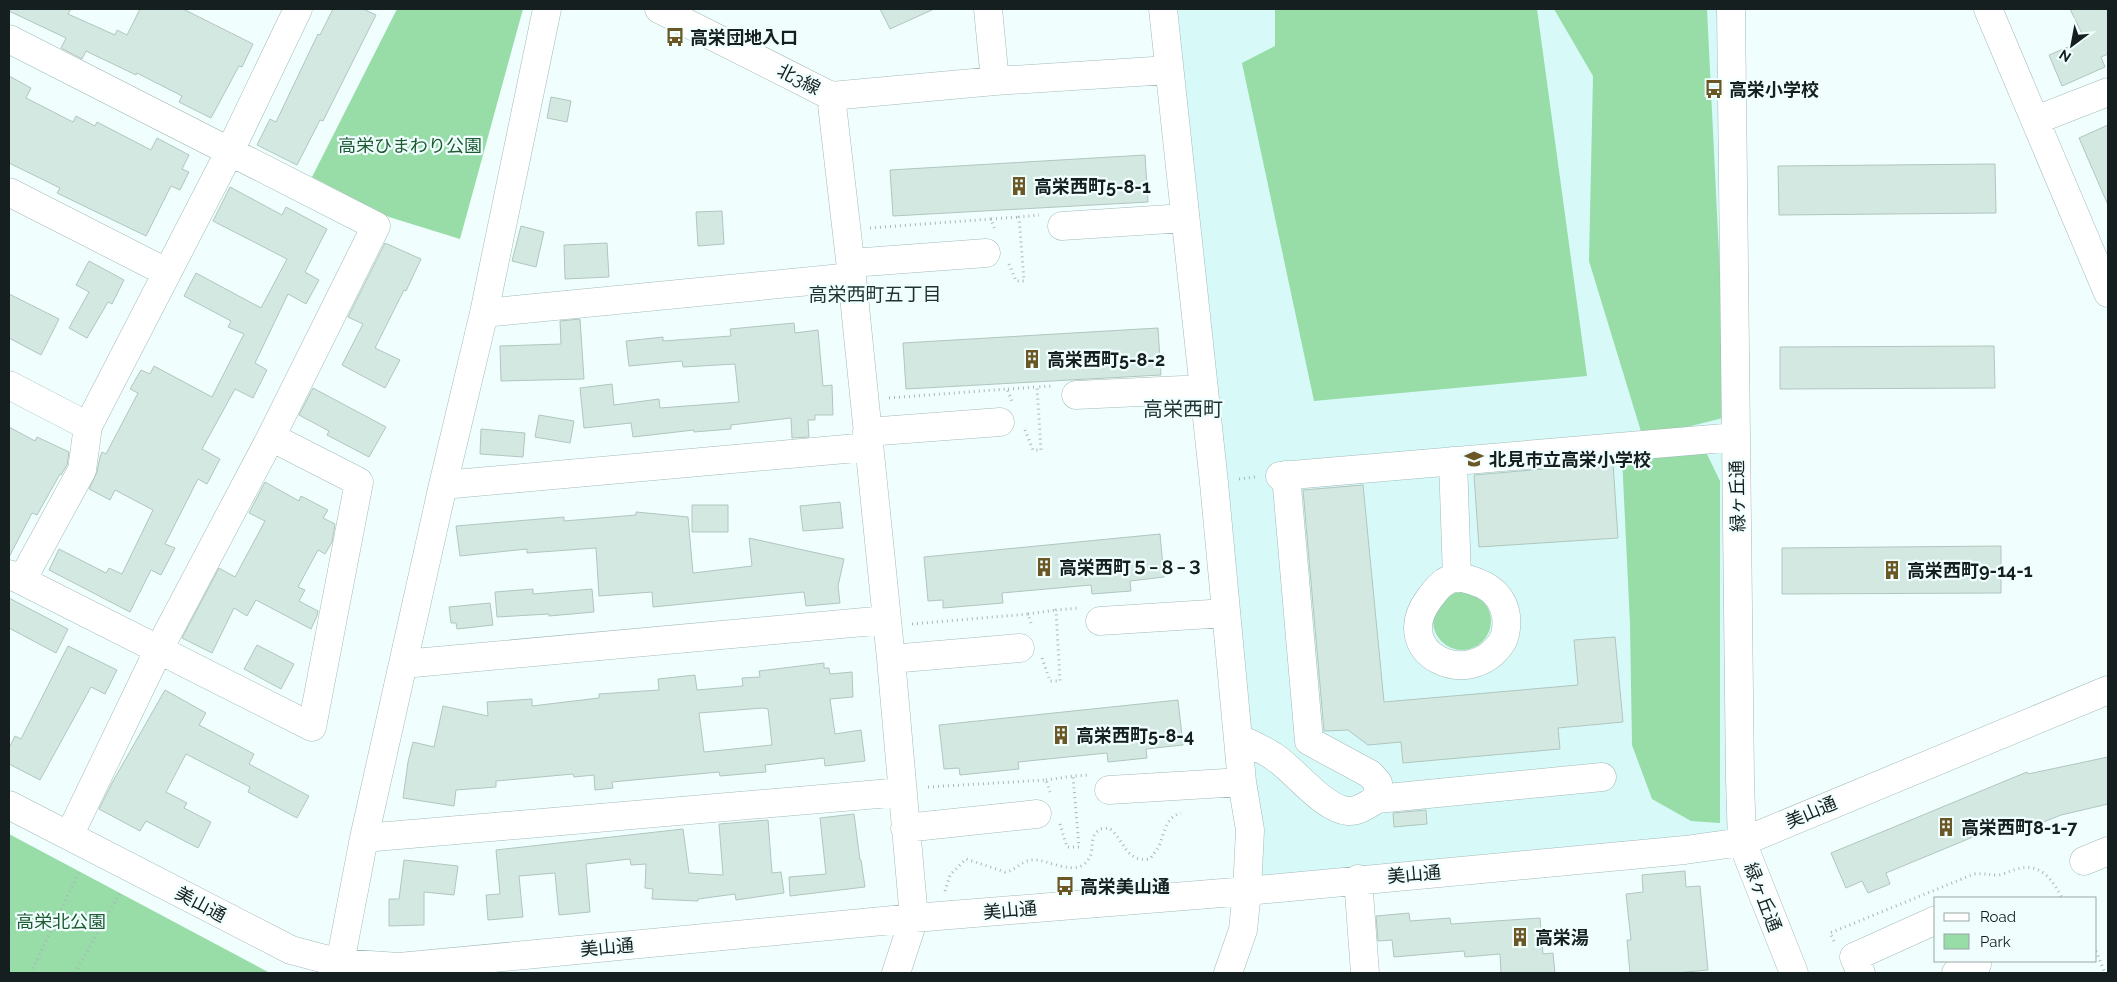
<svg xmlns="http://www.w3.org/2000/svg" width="2117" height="982" font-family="Raleway,'Noto Sans JP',sans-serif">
	<rect width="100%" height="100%" fill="#f0fffe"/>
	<path fill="#d7faf9" d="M 1163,9 L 1731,9 L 1742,842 L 1247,891 Z"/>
	<path fill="#98dca8" d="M 397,9 L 523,9 L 460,239 L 389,217 L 312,177 Z
		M 1275,9 L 1537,9 L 1587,376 L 1314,401 L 1242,63 L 1275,46 Z
		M 1554,9 L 1707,9 L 1727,417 L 1643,438 L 1589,261 L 1593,76 Z
		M 1706,452 L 1720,481 L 1720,823 L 1691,821 L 1652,799 L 1632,745 L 1630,624 L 1622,457 Z
		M1433 621a29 29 0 1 1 58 0a29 29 0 1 1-58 0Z
		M 9,834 L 270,973 L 9,973 Z"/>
	<path fill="#d2e8e1" stroke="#b0c6be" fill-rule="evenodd" d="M 9,9 L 71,9 L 68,14 L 115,35 L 117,30 L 127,35 L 140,9 L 183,9 L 253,44 L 242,67 L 239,66 L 211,118 L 179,102 L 182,96 L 137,73 L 136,75 L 86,51 L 82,59 L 61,48 L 66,38 L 9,11 Z
		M 333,9 L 363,9 L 376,15 L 323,121 L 320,120 L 297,165 L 257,145 L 270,119 L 276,122 L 318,34 L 320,35 Z
		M 880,9 L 934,9 L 890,29 Z
		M 2070,9 L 2108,9 L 2108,54 L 2101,57 L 2105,67 L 2062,86 L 2049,55 L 2085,40 Z
		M 9,76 L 31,88 L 26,98 L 73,122 L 76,116 L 95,126 L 97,122 L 151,150 L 157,138 L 189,155 L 182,169 L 189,172 L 180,190 L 171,186 L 146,236 L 57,193 L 60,188 L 9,163 Z
		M 551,97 L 571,101 L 567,122 L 547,118 Z
		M 2108,125 L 2108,205 L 2079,138 Z
		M 1145,155 L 1148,202 L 893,216 L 890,170 Z
		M 1995,164 L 1996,213 L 1779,215 L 1778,166 Z
		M 230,187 L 282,215 L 286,207 L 327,229 L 305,272 L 319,280 L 306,304 L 288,294 L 255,363 L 267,370 L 253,398 L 235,389 L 202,449 L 220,459 L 207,484 L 198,479 L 165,544 L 175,548 L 161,575 L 151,570 L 130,612 L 49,570 L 59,549 L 106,573 L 109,568 L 122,574 L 153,510 L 115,490 L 110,500 L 89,489 L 97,472 L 100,457 L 102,452 L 106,454 L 138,393 L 130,389 L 141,370 L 150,374 L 154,366 L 212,397 L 244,334 L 228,327 L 231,321 L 184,296 L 196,273 L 261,308 L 287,259 L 213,221 Z
		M 722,211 L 724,244 L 698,246 L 696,212 Z
		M 521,226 L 544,232 L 536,267 L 512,261 Z
		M 385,243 L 421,259 L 406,291 L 404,290 L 375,348 L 400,360 L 385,388 L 342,365 L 363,324 L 348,317 Z
		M 607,243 L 609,277 L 565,279 L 564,245 Z
		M 89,261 L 124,280 L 112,304 L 108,302 L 87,338 L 69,328 L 89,292 L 76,285 Z
		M 9,294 L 59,319 L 41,355 L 9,338 Z
		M 580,319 L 584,379 L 501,381 L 500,346 L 561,344 L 560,321 Z
		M 794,323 L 795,333 L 818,330 L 823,386 L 832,385 L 833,415 L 815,415 L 815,420 L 808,420 L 809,437 L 792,438 L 791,418 L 731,425 L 731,429 L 694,432 L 694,430 L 633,437 L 631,423 L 584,428 L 580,388 L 612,384 L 614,405 L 659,399 L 660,408 L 739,402 L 735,364 L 683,367 L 682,361 L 629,366 L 626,341 L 663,337 L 663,341 L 731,336 L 730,329 Z
		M 1158,328 L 1161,375 L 906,389 L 903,343 Z
		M 1994,346 L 1995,388 L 1780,389 L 1780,347 Z
		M 313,388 L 386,427 L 369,457 L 327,435 L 329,431 L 299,415 Z
		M 539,415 L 574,421 L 570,443 L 535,437 Z
		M 9,427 L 35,441 L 37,437 L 69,452 L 67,465 L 61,475 L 60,474 L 37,515 L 32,513 L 9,557 Z
		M 481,429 L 525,433 L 523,457 L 480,454 Z
		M 1613,463 L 1618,538 L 1479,547 L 1474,475 Z
		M 265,482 L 299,501 L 301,496 L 328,510 L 323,518 L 335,524 L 332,542 L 325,554 L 318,550 L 298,587 L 305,590 L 299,601 L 318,611 L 317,616 L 311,629 L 256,600 L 247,616 L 234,608 L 212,653 L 182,638 L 219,568 L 235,577 L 265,521 L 249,513 Z
		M 1363,485 L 1384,702 L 1578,685 L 1574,640 L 1615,637 L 1623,722 L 1558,728 L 1560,749 L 1403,763 L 1401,742 L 1368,745 L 1348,730 L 1324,731 L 1303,490 Z
		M 840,502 L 843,528 L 803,531 L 800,506 Z
		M 692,505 L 728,505 L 728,532 L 692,532 Z
		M 636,512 L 688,517 L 693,573 L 752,566 L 749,538 L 844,559 L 838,586 L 840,603 L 806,606 L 804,592 L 653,607 L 652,592 L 599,596 L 596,548 L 527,553 L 527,549 L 460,556 L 456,526 L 564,517 L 564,521 L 636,515 Z
		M 1160,534 L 1164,577 L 1130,581 L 1131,591 L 1092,594 L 1091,585 L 1002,593 L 1003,603 L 943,608 L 943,600 L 928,601 L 924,557 Z
		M 2001,546 L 2001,593 L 1782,594 L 1782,548 Z
		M 533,589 L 533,594 L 592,589 L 594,612 L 549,616 L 549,614 L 497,617 L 495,592 Z
		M 9,598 L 68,629 L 56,653 L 9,628 Z
		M 490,603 L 493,625 L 457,629 L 456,623 L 451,623 L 449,607 Z
		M 257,645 L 294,664 L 281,689 L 244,669 Z
		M 68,646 L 117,670 L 105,694 L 91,687 L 40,780 L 9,764 L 9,748 L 15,736 L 21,739 Z
		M 824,663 L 824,668 L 829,668 L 830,674 L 852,672 L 853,697 L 830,699 L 835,734 L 861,730 L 865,761 L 825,766 L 824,758 L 765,765 L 766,772 L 720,776 L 719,772 L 612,782 L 613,788 L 595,790 L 594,775 L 574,777 L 573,774 L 496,781 L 496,787 L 456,790 L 454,806 L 403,798 L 408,762 L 413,742 L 434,747 L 443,706 L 488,716 L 487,702 L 532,699 L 532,706 L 599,698 L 599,694 L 659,690 L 658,679 L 695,675 L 697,690 L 743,686 L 742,678 L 760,677 L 759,671 ZM 763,708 L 768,709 L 772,745 L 704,752 L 699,713 Z
		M 165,690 L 206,713 L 199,725 L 254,754 L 249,764 L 309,796 L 297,818 L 248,792 L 250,787 L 186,754 L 166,792 L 187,803 L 184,808 L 211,822 L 198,848 L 146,821 L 140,831 L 99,809 L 112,783 Z
		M 1178,700 L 1183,745 L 1146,749 L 1147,758 L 1108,762 L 1107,753 L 1018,762 L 1019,769 L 960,775 L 959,768 L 944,769 L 939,725 Z
		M 2108,757 L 2108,804 L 2061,815 L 2019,832 L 2014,820 L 1886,873 L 1890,884 L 1868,893 L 1862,881 L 1846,888 L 1831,853 L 2027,772 L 2028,774 Z
		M 1426,810 L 1427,824 L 1394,827 L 1393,813 Z
		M 854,814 L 860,860 L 861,860 L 865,887 L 790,896 L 789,877 L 826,874 L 820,818 Z
		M 768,820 L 772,873 L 781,872 L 784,893 L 736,900 L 735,894 L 698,899 L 698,901 L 652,899 L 653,889 L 645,888 L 646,864 L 631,865 L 630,859 L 586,864 L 590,912 L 559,915 L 555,873 L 519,876 L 523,917 L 488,920 L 486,895 L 500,894 L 496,850 L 683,829 L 689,873 L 723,875 L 719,824 Z
		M 404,860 L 458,866 L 454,895 L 424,892 L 424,925 L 389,926 L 389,899 L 399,899 Z
		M 1685,871 L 1686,887 L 1700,886 L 1708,970 L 1675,973 L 1630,973 L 1627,940 L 1631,940 L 1626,894 L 1643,892 L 1642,875 Z
		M 1409,913 L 1410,921 L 1450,918 L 1451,924 L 1540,918 L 1543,954 L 1553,953 L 1555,973 L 1501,973 L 1500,954 L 1465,957 L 1464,951 L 1394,957 L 1392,940 L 1378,941 L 1376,916 Z"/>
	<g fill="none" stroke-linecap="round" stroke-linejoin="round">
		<g stroke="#a3bab9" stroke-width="29">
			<path id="minor" d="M 659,9 L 831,96
				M 988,9 L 995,81
				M 1163,9 L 1214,483 L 1242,782 L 1250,830 L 1247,891 L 1243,930 L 1228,973
				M 1731,9 L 1740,779 L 1742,842 L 1794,973
				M 1988,9 L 2108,293
				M 9,39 L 376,226 L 271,437 L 159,649 L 69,836
				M 831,96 L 852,277 L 891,659 L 914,918 L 896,973
				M 831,96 L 995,81 L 1169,70
				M 2036,120 L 2108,92
				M 9,192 L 166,272
				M 1062,226 L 1185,218
				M 851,263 L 986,253
				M 484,313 L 852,277
				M 9,385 L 88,426
				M 1076,395 L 1204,389
				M 867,432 L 1000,422
				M 1453,461 L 1457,577 C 1481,581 1502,590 1506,616 C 1507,624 1506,635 1502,642 C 1469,692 1389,653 1429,599 C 1437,588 1443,580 1457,577
				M 1286,475 L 1309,741 L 1370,774 L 1378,783 L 1377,799
				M 1280,476 L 1736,437
				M 443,485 L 868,447
				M 9,574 L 312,727 L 359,482 L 271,437
				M 22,580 L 82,470 L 88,426 L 230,151 L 298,9
				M 1100,621 L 1226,613
				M 891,659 L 1020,648
				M 403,664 L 886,620
				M 1238,738 C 1250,744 1263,749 1273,756 C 1294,769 1323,809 1348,811 C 1358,812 1369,804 1377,799 L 1602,777
				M 1109,790 L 1242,782
				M 9,805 L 291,950 L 340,963 L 399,967 L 914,918 L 1247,891 L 1685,850 L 1742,842 L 2108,690
				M 905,828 L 1037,814
				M 364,838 L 902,792
				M 2084,861 L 2108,851
				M 1358,879 L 1365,973
				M 341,973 L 340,963 L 364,838 L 443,485 L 484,313 L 547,9
				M 1861,973 L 1854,957 L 1936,920
				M 1956,973 L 1977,964 L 1975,961"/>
		</g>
		<path stroke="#aab7b6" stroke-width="3" stroke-dasharray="1 4" stroke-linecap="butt" d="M 991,219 L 1019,217
			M 870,228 L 991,219 L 995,230
			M 1009,264 L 1016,281 L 1024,281 L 1019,217 L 1039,215
			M 1008,389 L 1037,387
			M 889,398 L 1007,389 L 1012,401
			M 1025,430 L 1033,450 L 1041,450 L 1037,387 L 1053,386
			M 1239,479 L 1255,477
			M 1028,614 L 1056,610
			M 912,624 L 1028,614 L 1032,626
			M 1042,658 L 1050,681 L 1060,681 L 1056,610 L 1079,608
			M 1046,780 L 1073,776
			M 928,787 L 1046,780 L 1050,792
			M 1060,824 L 1067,847 L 1079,847 L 1073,776 L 1088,775
			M 945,891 L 950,875 L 966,859 L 1005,872 C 1016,871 1021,860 1033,860 C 1048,859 1076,878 1088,860 C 1096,850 1087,836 1101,829 L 1109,828 C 1125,840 1125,863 1150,859 C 1154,853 1159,848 1161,841 C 1165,829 1167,817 1181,813
			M 1834,941 L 1830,933 L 1974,874 C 1983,873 1989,875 1998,875 C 2003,875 2011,870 2017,869 C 2040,862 2053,880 2062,898
			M 2096,951 L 2105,973
			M 33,973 L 32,970 L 80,870
			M 75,973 L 121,891"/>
		<use href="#minor" stroke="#fff" stroke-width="28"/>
	</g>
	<defs>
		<g id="bus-bare" transform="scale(1.5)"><path d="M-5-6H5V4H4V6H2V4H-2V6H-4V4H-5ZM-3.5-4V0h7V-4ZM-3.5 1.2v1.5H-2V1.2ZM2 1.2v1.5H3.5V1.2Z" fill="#6b5726" stroke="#f0fffe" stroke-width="2.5" paint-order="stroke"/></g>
		<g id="building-bare" transform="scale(1.5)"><path d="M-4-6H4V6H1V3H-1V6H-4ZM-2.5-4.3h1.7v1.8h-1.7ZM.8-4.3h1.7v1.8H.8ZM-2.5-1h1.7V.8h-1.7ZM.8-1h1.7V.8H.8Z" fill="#6b5726" stroke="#f0fffe" stroke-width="2.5" paint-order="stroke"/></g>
		<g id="school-bare" transform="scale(1.5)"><path d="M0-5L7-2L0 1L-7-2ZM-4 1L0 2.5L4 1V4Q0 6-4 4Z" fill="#6b5726" stroke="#f0fffe" stroke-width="2.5" paint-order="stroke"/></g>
	</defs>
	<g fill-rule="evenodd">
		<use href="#bus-bare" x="675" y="37"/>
		<use href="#bus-bare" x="1714" y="89"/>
		<use href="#building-bare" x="1019" y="186"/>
		<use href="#building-bare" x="1032" y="359"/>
		<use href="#school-bare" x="1474" y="459"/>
		<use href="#building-bare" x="1044" y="567"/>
		<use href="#building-bare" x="1892" y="570"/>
		<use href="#building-bare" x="1061" y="735"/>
		<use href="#building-bare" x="1946" y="827"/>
		<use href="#bus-bare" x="1065" y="886"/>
		<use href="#building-bare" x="1520" y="937"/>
	</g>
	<g text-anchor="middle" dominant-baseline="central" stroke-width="4.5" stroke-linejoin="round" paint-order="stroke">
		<g font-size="18" font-weight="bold" fill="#161f1f" stroke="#f0fffe" text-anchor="start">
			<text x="690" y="37">高栄団地入口</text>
			<text x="1729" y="89">高栄小学校</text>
			<text x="1034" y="186">高栄西町5-8-1</text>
			<text x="1047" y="359">高栄西町5-8-2</text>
			<text x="1489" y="459">北見市立高栄小学校</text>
			<text x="1059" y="567">高栄西町５−８−３</text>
			<text x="1907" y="570">高栄西町9-14-1</text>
			<text x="1076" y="735">高栄西町5-8-4</text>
			<text x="1961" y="827">高栄西町8-1-7</text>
			<text x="1080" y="886">高栄美山通</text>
			<text x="1535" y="937">高栄湯</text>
		</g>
		<g font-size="18" fill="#161f1f" stroke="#f0fffe">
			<text transform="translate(799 79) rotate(27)">北3線</text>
			<text transform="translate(1737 496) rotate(-91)">緑ヶ丘通</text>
			<text transform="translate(1811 812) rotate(-23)">美山通</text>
			<text transform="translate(1414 874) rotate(-5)">美山通</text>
			<text transform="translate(1763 897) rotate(69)">緑ヶ丘通</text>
			<text transform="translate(201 904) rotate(28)">美山通</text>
			<text transform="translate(1010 910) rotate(-5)">美山通</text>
			<text transform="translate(607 947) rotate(-5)">美山通</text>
		</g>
		<g font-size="18" fill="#1d5a31" stroke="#f0fffe">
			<text x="410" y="145">高栄ひまわり公園</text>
			<text x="61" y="921">高栄北公園</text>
		</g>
		<g font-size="19" fill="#1e3232" stroke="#f0fffe">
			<text x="875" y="294">高栄西町五丁目</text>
		</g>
		<g font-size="20" fill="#1e3232" stroke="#f0fffe">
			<text x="1183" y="409">高栄西町</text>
		</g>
	</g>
	<rect width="2117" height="982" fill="none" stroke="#161f1f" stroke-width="20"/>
	<rect x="1934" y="897" width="162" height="65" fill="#f0fffe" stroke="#99a5a5"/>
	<rect x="1944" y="913" width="25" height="8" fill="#ffffff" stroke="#99a5a5"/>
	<text x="1980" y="922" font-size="15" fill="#161f1f">Road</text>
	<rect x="1944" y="934" width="25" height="15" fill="#98dca8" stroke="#99a5a5"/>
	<text x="1980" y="947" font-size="15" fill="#161f1f">Park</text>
	<g transform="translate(2072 45) rotate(212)" stroke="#f0fffe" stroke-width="4" paint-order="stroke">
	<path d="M0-4L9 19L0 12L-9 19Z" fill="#161f1f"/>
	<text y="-8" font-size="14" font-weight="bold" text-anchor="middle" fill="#161f1f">N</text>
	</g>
</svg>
